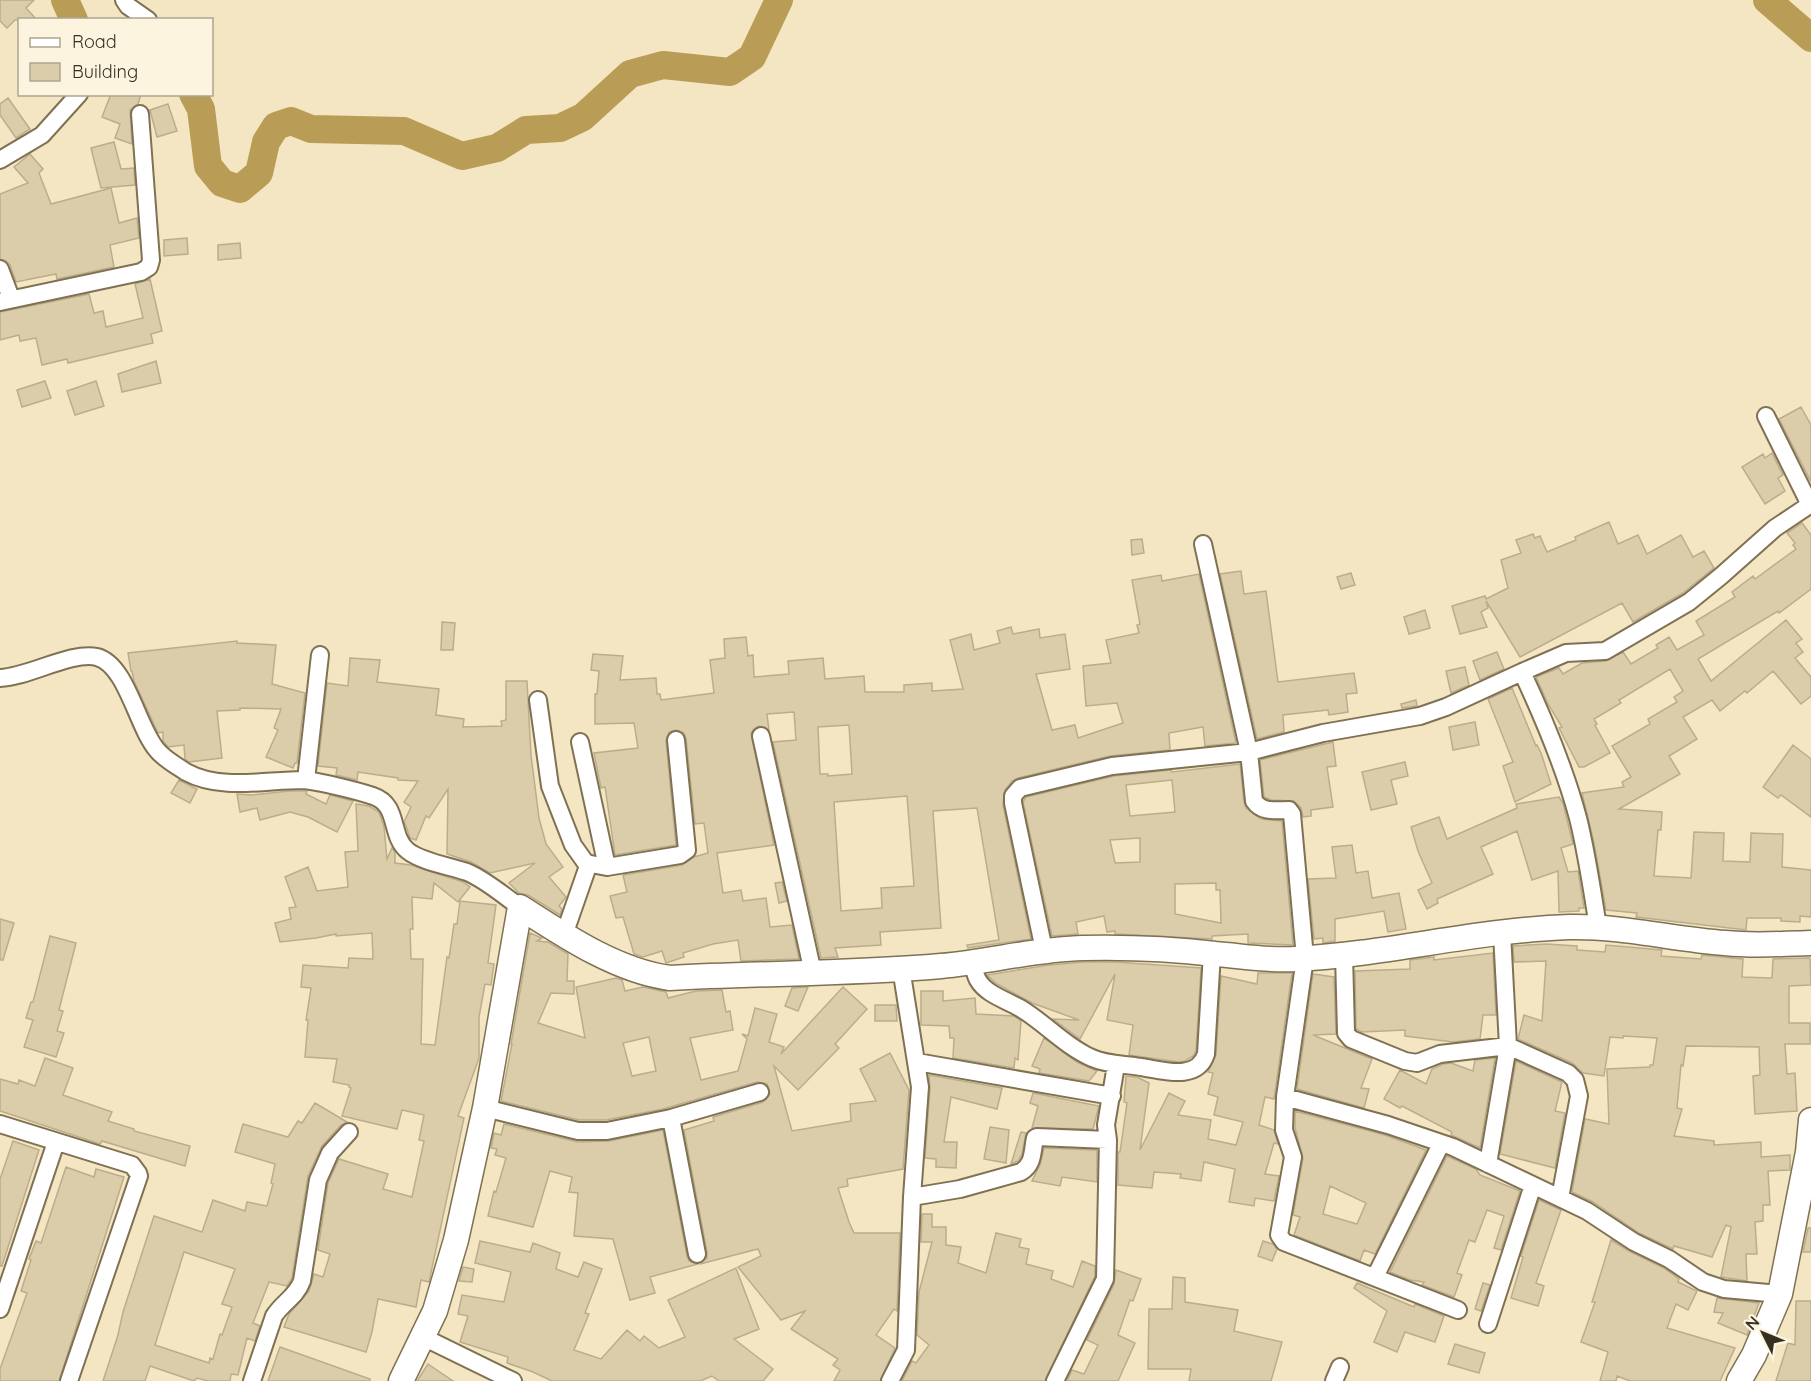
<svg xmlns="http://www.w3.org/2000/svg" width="1811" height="1381" font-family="Quicksand,sans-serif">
	<rect width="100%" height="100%" fill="#f5e6c3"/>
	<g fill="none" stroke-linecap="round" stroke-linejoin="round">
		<path stroke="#b99d56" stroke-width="28" d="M 65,0 L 74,20
			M 1767,0 L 1811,38
			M 193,94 L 201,109 L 208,166 L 222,183 L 240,189 L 259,173 L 266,142 L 276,126 L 291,121 L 311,129 L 404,131 L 462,156 L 497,148 L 526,130 L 560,128 L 583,117 L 630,74 L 663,65 L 730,72 L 752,57 L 779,0"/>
	</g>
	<path fill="#dbccaa" stroke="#bbad8c" stroke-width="1.5" fill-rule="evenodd" d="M 0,0 L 34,0 L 26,8 L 37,20 L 15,20 L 7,28 L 0,21 Z
		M 111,94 L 141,94 L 138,104 L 130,110 L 132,144 L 115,138 L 120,124 L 102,117 Z
		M 8,98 L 30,129 L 16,138 L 0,115 L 0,104 Z
		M 168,104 L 177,131 L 157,137 L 150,110 Z
		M 114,142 L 121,169 L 134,168 L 135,185 L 101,188 L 91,148 Z
		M 30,154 L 43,169 L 39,173 L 51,204 L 111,188 L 119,223 L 137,218 L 139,238 L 110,245 L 114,267 L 57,279 L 56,274 L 16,282 L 10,265 L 6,261 L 0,259 L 0,194 L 28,183 L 14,167 Z
		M 187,238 L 188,254 L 164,256 L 164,240 Z
		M 240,243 L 241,258 L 218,260 L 218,245 Z
		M 150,279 L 162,331 L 151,334 L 153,343 L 68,363 L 67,359 L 42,365 L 36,338 L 20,341 L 19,335 L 0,340 L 0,312 L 89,294 L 94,313 L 103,311 L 106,327 L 143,318 L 135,284 Z
		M 156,361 L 161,383 L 122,392 L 118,374 Z
		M 45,381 L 51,398 L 22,407 L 17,390 Z
		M 96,381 L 104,406 L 75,415 L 67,391 Z
		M 1801,407 L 1811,425 L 1811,482 L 1779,419 Z
		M 1772,453 L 1783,475 L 1778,478 L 1785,491 L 1765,504 L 1742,467 L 1763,454 L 1765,458 Z
		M 1609,522 L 1618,544 L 1638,535 L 1647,554 L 1681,535 L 1693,557 L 1704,551 L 1714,568 L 1683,593 L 1633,622 L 1622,603 L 1520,657 L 1486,601 L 1488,608 L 1481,612 L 1487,627 L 1460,634 L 1452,606 L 1485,596 L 1486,599 L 1508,588 L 1501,560 L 1521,553 L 1516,540 L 1533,534 L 1535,538 L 1540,536 L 1547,552 L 1576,540 L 1575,537 Z
		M 1802,523 L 1811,535 L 1811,589 L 1779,613 L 1778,611 L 1698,659 L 1711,681 L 1786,620 L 1802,639 L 1796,643 L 1803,652 L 1795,658 L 1811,677 L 1811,696 L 1801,704 L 1773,671 L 1747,693 L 1745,691 L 1720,711 L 1712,700 L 1683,717 L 1697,739 L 1669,756 L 1680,774 L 1619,809 L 1662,812 L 1661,830 L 1658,830 L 1654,876 L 1691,878 L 1694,832 L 1724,833 L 1723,861 L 1750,862 L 1751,833 L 1783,834 L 1782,867 L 1811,870 L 1811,917 L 1800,916 L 1800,922 L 1781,921 L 1781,918 L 1747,918 L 1746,930 L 1636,917 L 1637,913 L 1606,910 L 1594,843 L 1582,793 L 1624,787 L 1622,782 L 1631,777 L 1612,746 L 1650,724 L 1648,719 L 1677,702 L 1674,697 L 1683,691 L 1670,669 L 1619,700 L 1621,703 L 1594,719 L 1597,724 L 1595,725 L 1610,753 L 1584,767 L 1579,767 L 1559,728 L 1562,727 L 1548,704 L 1536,677 L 1559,668 L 1563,674 L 1582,663 L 1606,661 L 1623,652 L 1631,664 L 1658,648 L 1656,645 L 1669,637 L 1677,650 L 1704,635 L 1696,621 L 1735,597 L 1732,592 L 1753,576 L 1755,579 L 1796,549 L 1793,545 L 1795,543 L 1787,533 Z
		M 1142,539 L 1144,553 L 1132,555 L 1131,540 Z
		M 1241,571 L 1244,594 L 1266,591 L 1278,682 L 1354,673 L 1357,693 L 1346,694 L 1348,712 L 1329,715 L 1328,710 L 1283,715 L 1284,732 L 1257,739 L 1220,574 Z
		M 1351,573 L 1355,585 L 1341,589 L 1337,577 Z
		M 1199,574 L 1236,743 L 1205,746 L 1203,727 L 1169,733 L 1170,750 L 1110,756 L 1018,778 L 1012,781 L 1005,790 L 1003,805 L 1031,939 L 968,948 L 967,945 L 999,940 L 977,808 L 933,811 L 941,928 L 880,932 L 881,945 L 835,948 L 838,957 L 821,958 L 773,742 L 796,740 L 794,712 L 767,714 L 769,730 L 759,726 L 754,729 L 751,733 L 774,845 L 717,853 L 723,893 L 741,890 L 743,901 L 766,898 L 770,927 L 792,925 L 799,959 L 741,961 L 738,940 L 713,944 L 683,953 L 684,957 L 666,963 L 662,951 L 643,957 L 634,954 L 623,917 L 616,918 L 610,896 L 627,892 L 623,875 L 682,865 L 694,857 L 708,853 L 704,823 L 695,824 L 686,738 L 684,733 L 676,730 L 669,732 L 666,741 L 676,845 L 615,855 L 605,787 L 601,788 L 594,753 L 638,748 L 634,723 L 595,724 L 595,694 L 597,694 L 599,671 L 591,670 L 593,654 L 623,656 L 620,680 L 656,678 L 657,694 L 660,694 L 661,700 L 714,693 L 710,660 L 725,658 L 724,639 L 746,637 L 748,656 L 753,655 L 754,677 L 789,674 L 788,661 L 823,658 L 825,679 L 864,676 L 865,692 L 904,692 L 904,685 L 932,683 L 932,691 L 963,689 L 950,640 L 971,634 L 974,650 L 1000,643 L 997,631 L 1011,627 L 1013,634 L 1039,629 L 1040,638 L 1065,634 L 1070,669 L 1036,674 L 1052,730 L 1075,725 L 1078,738 L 1123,723 L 1117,703 L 1086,706 L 1083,666 L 1111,663 L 1106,640 L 1139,633 L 1137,625 L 1140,624 L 1132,580 L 1161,575 L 1162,581 ZM 849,725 L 852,774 L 828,776 L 828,774 L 820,774 L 818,727 ZM 907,796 L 914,886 L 881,888 L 882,908 L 841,911 L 834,802 Z
		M 1425,610 L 1430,628 L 1409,634 L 1404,617 Z
		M 442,622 L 455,623 L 453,650 L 441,650 Z
		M 237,641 L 237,643 L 276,645 L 272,684 L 305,693 L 297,763 L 295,763 L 293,768 L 266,757 L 278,730 L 274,728 L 281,709 L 240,708 L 240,710 L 217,711 L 222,758 L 189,762 L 185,759 L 184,745 L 168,747 L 163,741 L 163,732 L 158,733 L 134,681 L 132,671 L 131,671 L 128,653 Z
		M 1497,652 L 1504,669 L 1480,680 L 1473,661 Z
		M 350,658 L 380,660 L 377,682 L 439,689 L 436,715 L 464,719 L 463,727 L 502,726 L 501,721 L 506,720 L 506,681 L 527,681 L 531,755 L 539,818 L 546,844 L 563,867 L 549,877 L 566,897 L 559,906 L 562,909 L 560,915 L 528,895 L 519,893 L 509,883 L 535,863 L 490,873 L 471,862 L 447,854 L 448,789 L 429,818 L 426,816 L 416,840 L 410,838 L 406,826 L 404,822 L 411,807 L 404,802 L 418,781 L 398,780 L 398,778 L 358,772 L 357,780 L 336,775 L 337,768 L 318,766 L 327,683 L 348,686 Z
		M 1465,667 L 1469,685 L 1451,693 L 1446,671 Z
		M 1512,688 L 1536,746 L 1537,745 L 1541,753 L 1551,784 L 1515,802 L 1503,766 L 1513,762 L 1488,699 Z
		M 1416,700 L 1417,706 L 1402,708 L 1401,704 Z
		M 1475,722 L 1479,745 L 1453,750 L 1449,727 Z
		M 1333,742 L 1336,766 L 1327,767 L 1333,807 L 1311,810 L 1311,816 L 1303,817 L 1301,808 L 1294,801 L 1271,800 L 1264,797 L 1260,760 Z
		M 1793,745 L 1811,759 L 1811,817 L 1781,795 L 1778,798 L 1763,787 Z
		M 1405,762 L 1408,776 L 1391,780 L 1397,804 L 1371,810 L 1362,772 Z
		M 1240,764 L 1244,802 L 1246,808 L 1261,819 L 1282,821 L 1293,945 L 1248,943 L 1248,934 L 1212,936 L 1212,939 L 1115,934 L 1115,931 L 1107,932 L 1104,916 L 1076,922 L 1078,934 L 1052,936 L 1023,802 L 1026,797 L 1114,776 L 1171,770 L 1172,772 ZM 1172,780 L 1175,812 L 1130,816 L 1126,785 ZM 1140,838 L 1140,862 L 1115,863 L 1110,840 ZM 1216,883 L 1216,890 L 1220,890 L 1221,923 L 1175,914 L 1175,884 Z
		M 179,780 L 197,789 L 190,803 L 171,793 Z
		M 289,791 L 307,791 L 306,794 L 326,804 L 330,795 L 353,801 L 337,832 L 308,817 L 290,812 L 260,820 L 257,808 L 240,812 L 237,794 L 252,795 Z
		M 1559,797 L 1563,803 L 1573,844 L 1561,848 L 1568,872 L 1578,871 L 1584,908 L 1579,908 L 1579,911 L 1559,912 L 1558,871 L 1532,880 L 1517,831 L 1481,847 L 1493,874 L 1437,899 L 1438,903 L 1427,909 L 1418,890 L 1432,883 L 1418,851 L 1411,827 L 1439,817 L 1447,839 L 1517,808 L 1516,804 Z
		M 356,804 L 369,806 L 379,812 L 384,827 L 387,859 L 392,848 L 395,852 L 395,863 L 411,865 L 463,882 L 470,887 L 458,902 L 434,883 L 432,899 L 412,897 L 413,929 L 410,929 L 411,959 L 423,959 L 421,1044 L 435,1045 L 447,957 L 449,958 L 454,924 L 457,924 L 460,901 L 496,905 L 488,963 L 494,964 L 491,985 L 485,984 L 479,1017 L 479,1058 L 458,1116 L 464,1118 L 429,1282 L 421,1280 L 416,1307 L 378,1299 L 372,1332 L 366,1352 L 284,1327 L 289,1314 L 309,1291 L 314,1274 L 323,1277 L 330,1254 L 318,1250 L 328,1183 L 339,1159 L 388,1174 L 383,1189 L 412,1197 L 424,1141 L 419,1140 L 424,1115 L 402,1110 L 397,1129 L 342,1116 L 351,1088 L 349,1087 L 349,1085 L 333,1082 L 337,1059 L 305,1057 L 308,1020 L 306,1020 L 311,988 L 301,987 L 303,965 L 348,968 L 349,958 L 373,959 L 372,933 L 336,936 L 336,934 L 316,938 L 280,942 L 275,923 L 291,919 L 289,908 L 296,907 L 285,877 L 308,867 L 317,891 L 348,887 L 345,852 L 358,851 Z
		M 1352,845 L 1356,873 L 1368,871 L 1372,898 L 1399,893 L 1406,929 L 1388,932 L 1384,911 L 1335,919 L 1335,941 L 1323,943 L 1323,938 L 1314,939 L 1308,879 L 1336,878 L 1332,847 Z
		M 782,882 L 787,901 L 779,903 L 775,883 Z
		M 0,919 L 14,923 L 3,960 L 0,960 Z
		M 530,933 L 542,938 L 537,941 L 548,942 L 568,954 L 567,981 L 574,981 L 574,994 L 551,993 L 538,1023 L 585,1038 L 576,987 L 616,978 L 622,980 L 625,991 L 643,987 L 666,992 L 668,998 L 696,991 L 722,990 L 726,1012 L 730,1011 L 733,1030 L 690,1038 L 701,1080 L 738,1071 L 747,1039 L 742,1034 L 748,1036 L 755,1008 L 777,1014 L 769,1042 L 784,1047 L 781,1054 L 843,987 L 867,1009 L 835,1044 L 839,1048 L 798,1090 L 774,1066 L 792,1131 L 851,1121 L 850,1104 L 876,1101 L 860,1069 L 890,1053 L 909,1090 L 903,1169 L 847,1179 L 848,1186 L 838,1188 L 849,1222 L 854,1233 L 900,1233 L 897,1311 L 894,1309 L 876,1335 L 895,1348 L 880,1381 L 834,1381 L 840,1370 L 833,1365 L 838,1359 L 791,1329 L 805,1311 L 781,1320 L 738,1267 L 761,1256 L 758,1249 L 700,1264 L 707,1258 L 707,1252 L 684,1130 L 714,1121 L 713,1117 L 763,1102 L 770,1094 L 767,1084 L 757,1082 L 663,1109 L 606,1120 L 579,1120 L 501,1101 L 512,1044 L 511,1044 ZM 649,1037 L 656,1071 L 632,1076 L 623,1043 Z
		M 50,936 L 76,943 L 59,1010 L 63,1011 L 57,1031 L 64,1033 L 56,1057 L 24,1047 L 33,1020 L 26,1018 L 31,1002 L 33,1002 Z
		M 1546,944 L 1577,946 L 1577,950 L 1605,952 L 1606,945 L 1662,950 L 1661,956 L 1701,959 L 1702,955 L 1743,959 L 1742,977 L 1772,978 L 1773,959 L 1810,958 L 1811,985 L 1789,986 L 1789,1023 L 1810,1023 L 1810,1044 L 1785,1044 L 1787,1074 L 1795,1073 L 1797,1111 L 1755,1114 L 1753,1076 L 1760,1075 L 1759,1047 L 1686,1046 L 1683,1066 L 1681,1065 L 1677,1108 L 1682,1109 L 1674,1136 L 1714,1141 L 1714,1145 L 1761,1142 L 1761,1157 L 1790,1155 L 1790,1170 L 1768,1171 L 1770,1205 L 1763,1205 L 1763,1221 L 1755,1222 L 1757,1254 L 1746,1254 L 1747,1281 L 1721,1277 L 1731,1227 L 1726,1225 L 1712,1257 L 1674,1246 L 1673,1249 L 1639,1233 L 1593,1202 L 1572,1192 L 1585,1119 L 1609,1124 L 1607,1069 L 1650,1067 L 1650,1065 L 1653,1065 L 1657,1038 L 1623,1036 L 1623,1038 L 1610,1037 L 1604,1076 L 1583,1073 L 1572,1063 L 1518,1039 L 1524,1015 L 1542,1021 L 1546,961 L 1514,962 L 1513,946 Z
		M 1493,953 L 1496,1015 L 1483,1015 L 1480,1039 L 1453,1042 L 1405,1036 L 1405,1030 L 1362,1032 L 1356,1029 L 1355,971 L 1410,969 L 1410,960 L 1434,957 L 1434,960 Z
		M 1083,962 L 1116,962 L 1201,968 L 1196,1051 L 1193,1056 L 1185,1061 L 1178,1062 L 1129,1055 L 1133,1025 L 1107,1020 L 1115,974 L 1080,1039 L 1053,1019 L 1079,1020 L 1032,1003 L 997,984 L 987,975 L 1049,965 Z
		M 1258,973 L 1292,973 L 1274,1099 L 1265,1097 L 1259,1125 L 1274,1130 L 1278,1144 L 1274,1143 L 1265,1174 L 1279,1176 L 1274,1201 L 1255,1198 L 1254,1206 L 1229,1202 L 1235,1169 L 1204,1162 L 1201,1181 L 1180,1178 L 1181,1174 L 1154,1172 L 1152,1188 L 1118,1185 L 1118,1152 L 1120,1152 L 1127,1103 L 1124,1102 L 1126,1076 L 1137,1077 L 1149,1083 L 1140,1150 L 1169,1093 L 1185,1101 L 1178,1115 L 1211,1120 L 1208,1139 L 1236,1145 L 1243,1122 L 1214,1115 L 1218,1097 L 1208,1094 L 1213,1073 L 1208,1072 L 1216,1055 L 1221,976 L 1257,984 Z
		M 1313,974 L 1334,977 L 1336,1034 L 1313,1035 L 1372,1059 L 1361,1088 L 1369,1089 L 1364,1108 L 1297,1089 Z
		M 808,987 L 798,1011 L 785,1006 L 792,988 Z
		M 921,991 L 943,991 L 943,1001 L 975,998 L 976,1014 L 1014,1016 L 1021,1021 L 1018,1060 L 1015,1058 L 1014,1068 L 953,1058 L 954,1038 L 950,1038 L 949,1026 L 921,1025 Z
		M 875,1005 L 896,1005 L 897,1021 L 875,1021 Z
		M 1044,1038 L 1077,1062 L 1097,1071 L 1089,1081 L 1039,1073 L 1040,1069 L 1032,1066 Z
		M 45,1058 L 73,1068 L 63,1095 L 112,1112 L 108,1121 L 134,1129 L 134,1131 L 190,1146 L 185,1166 L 102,1141 L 100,1144 L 0,1111 L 0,1079 L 18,1084 L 19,1080 L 35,1086 Z
		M 1495,1058 L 1480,1148 L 1451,1135 L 1452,1132 L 1402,1106 L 1400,1108 L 1384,1099 L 1400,1070 L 1426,1084 L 1432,1069 L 1443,1064 L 1451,1063 L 1473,1071 L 1475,1060 Z
		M 1516,1061 L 1562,1082 L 1555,1111 L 1565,1113 L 1555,1168 L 1500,1154 Z
		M 929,1075 L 1002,1088 L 997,1109 L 951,1097 L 944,1142 L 957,1142 L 956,1168 L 936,1167 L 936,1159 L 925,1158 L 930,1088 Z
		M 1033,1093 L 1099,1106 L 1093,1129 L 1032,1128 L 1038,1106 L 1030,1103 Z
		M 315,1103 L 347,1122 L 341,1125 L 322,1146 L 308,1176 L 292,1278 L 287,1286 L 269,1282 L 253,1323 L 260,1326 L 255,1341 L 247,1338 L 238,1375 L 231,1374 L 230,1381 L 208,1381 L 197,1378 L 194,1381 L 150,1366 L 145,1381 L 103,1381 L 118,1335 L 123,1312 L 154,1216 L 202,1232 L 213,1200 L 245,1211 L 247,1202 L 267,1206 L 273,1184 L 271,1183 L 275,1164 L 235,1152 L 243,1124 L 288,1137 L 298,1121 L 302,1123 ZM 184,1252 L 235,1269 L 222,1304 L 232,1307 L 222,1335 L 220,1334 L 213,1359 L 210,1358 L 209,1363 L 155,1345 Z
		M 1295,1111 L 1385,1135 L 1426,1150 L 1375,1254 L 1364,1250 L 1360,1261 L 1294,1235 L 1300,1217 L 1293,1215 L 1303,1158 L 1295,1128 ZM 1330,1186 L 1366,1203 L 1357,1224 L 1323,1214 Z
		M 504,1124 L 578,1142 L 609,1141 L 663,1130 L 687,1256 L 689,1261 L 698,1264 L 650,1277 L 655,1293 L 630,1300 L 613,1239 L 574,1236 L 578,1193 L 569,1192 L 572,1177 L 550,1171 L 533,1227 L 488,1216 L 494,1191 L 496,1192 L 506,1158 L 495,1155 L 497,1149 L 491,1148 L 494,1133 L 501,1135 Z
		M 990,1127 L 1009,1130 L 1006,1163 L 984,1159 Z
		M 1021,1132 L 1026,1133 L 1022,1154 L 1018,1161 L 1011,1164 Z
		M 13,1141 L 39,1150 L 2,1266 L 0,1266 L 0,1179 Z
		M 1044,1148 L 1097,1150 L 1097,1182 L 1062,1177 L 1060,1186 L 1032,1181 L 1040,1165 Z
		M 1447,1156 L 1476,1169 L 1480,1175 L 1520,1191 L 1501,1250 L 1494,1248 L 1504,1216 L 1487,1210 L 1475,1242 L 1469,1240 L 1457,1273 L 1462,1275 L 1454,1297 L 1422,1285 L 1424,1282 L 1410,1280 L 1390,1272 Z
		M 66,1167 L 94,1177 L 96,1169 L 124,1177 L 59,1381 L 0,1381 L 0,1369 L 27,1293 L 21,1291 L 31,1260 L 29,1259 L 36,1241 L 41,1243 Z
		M 1539,1200 L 1561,1210 L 1536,1283 L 1544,1286 L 1538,1306 L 1511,1298 L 1523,1257 L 1521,1256 Z
		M 922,1214 L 932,1214 L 932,1227 L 946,1227 L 946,1245 L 961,1247 L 958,1263 L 986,1273 L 996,1233 L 1021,1239 L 1019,1247 L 1029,1249 L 1026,1264 L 1053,1271 L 1051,1279 L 1073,1287 L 1082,1261 L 1095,1266 L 1095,1276 L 1045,1381 L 902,1381 L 912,1361 L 916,1363 L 929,1345 L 917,1335 L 919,1292 L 932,1242 L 921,1242 Z
		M 1808,1228 L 1811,1228 L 1811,1252 L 1803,1252 Z
		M 1611,1240 L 1629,1251 L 1664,1268 L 1679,1279 L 1678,1282 L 1697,1291 L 1688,1310 L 1676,1304 L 1667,1328 L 1735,1348 L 1720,1381 L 1630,1381 L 1617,1376 L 1616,1381 L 1600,1381 L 1608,1352 L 1581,1342 L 1595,1302 L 1592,1302 Z
		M 480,1241 L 530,1252 L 533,1243 L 560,1253 L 556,1269 L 578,1277 L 584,1262 L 602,1269 L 585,1313 L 589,1314 L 574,1350 L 601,1359 L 627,1330 L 640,1341 L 644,1336 L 659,1348 L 685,1337 L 668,1300 L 736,1268 L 759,1329 L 734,1339 L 773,1369 L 763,1381 L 719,1381 L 712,1376 L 700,1381 L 552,1381 L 533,1372 L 507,1363 L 508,1357 L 460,1342 L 468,1316 L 458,1314 L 462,1295 L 504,1302 L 511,1272 L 475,1263 Z
		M 1263,1241 L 1273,1244 L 1277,1249 L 1272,1261 L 1258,1256 Z
		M 463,1267 L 474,1269 L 472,1282 L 459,1281 Z
		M 1116,1270 L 1141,1279 L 1133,1301 L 1130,1300 L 1118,1335 L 1135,1343 L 1118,1381 L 1067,1381 L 1072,1370 L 1084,1374 L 1098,1345 L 1087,1340 L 1114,1284 Z
		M 1173,1277 L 1185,1278 L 1185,1302 L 1238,1310 L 1234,1331 L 1282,1342 L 1271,1381 L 1189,1381 L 1191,1369 L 1148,1369 L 1149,1309 L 1172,1309 Z
		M 1357,1283 L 1414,1307 L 1415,1304 L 1444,1316 L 1435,1342 L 1405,1332 L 1397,1352 L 1374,1342 L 1387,1311 L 1354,1288 Z
		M 1483,1283 L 1490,1285 L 1481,1311 L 1475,1309 Z
		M 1717,1298 L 1759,1303 L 1747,1335 L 1718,1323 L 1723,1313 L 1714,1312 Z
		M 1796,1301 L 1811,1301 L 1811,1381 L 1776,1381 L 1788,1343 L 1795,1345 Z
		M 1455,1344 L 1485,1353 L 1479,1373 L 1448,1364 Z
		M 280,1347 L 370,1379 L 370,1381 L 268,1381 Z
		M 428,1364 L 453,1381 L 417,1381 Z"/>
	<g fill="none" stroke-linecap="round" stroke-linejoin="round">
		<g stroke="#7f7152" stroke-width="20">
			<path id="street" d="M 124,0 L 128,6 L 148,20
				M 0,160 L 42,135 L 79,94
				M 0,269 L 11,298
				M 0,302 L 141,272 L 149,267 L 151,260 L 140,114
				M 1766,416 L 1810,505
				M 1203,544 L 1249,752 L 1254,801 C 1262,813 1276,810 1289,810 L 1292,814 L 1305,958 L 1285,1097 L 1284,1130 L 1293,1157 L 1279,1235 L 1284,1242 L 1458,1310
				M 0,678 C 29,677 71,651 97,657 C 127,665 137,727 157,750 C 164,759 177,766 186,772 C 221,791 265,780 303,780 C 318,781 358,791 373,796 C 400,805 389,836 408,851 C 422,862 450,866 467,872 C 486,880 504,896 520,907
				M 538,700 L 550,786 L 573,845 L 588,866
				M 761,736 L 813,973
				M 580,742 L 607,867
				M 306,780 L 320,655
				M 1598,927 C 1592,890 1587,854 1578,818 C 1565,769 1544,719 1522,672 L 1566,653 L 1605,651 L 1689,602 L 1721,576 L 1775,528 L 1811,504
				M 564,935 L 588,866 L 591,864 L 607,867 L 680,855 L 687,850 L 676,740
				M 1044,950 L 1013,803 L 1013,796 L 1020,788 L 1112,766 L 1249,752 L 1323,733 L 1420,716 L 1446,707 L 1522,672
				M 1344,954 L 1346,1033 L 1351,1039 L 1405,1061 L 1417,1063 L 1440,1054 L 1508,1046 L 1568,1073 L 1575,1080 L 1579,1096 L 1560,1198
				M 973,963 C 974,968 975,975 978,980 C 986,994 1006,1000 1020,1008 C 1045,1023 1065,1046 1092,1058 C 1108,1065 1124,1064 1141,1067 C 1162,1070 1197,1082 1206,1054 L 1212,953
				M 917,1062 L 1112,1096
				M 1285,1097 L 1388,1125 L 1453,1147 L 1587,1211 L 1634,1242 L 1669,1259 L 1703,1282 L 1724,1289 L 1780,1294
				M 485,1108 L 578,1131 L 607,1131 L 671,1118 L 760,1092
				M 671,1118 L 697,1254
				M 0,1124 L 132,1165 L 138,1173 L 139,1176 L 69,1381
				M 1488,1164 L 1508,1046 L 1502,933
				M 912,1197 L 960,1189 L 1021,1172 C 1034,1164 1032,1152 1035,1138 L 1037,1137 L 1108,1140
				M 1375,1277 L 1441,1144
				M 0,1309 L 56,1142
				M 1488,1324 L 1533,1185
				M 423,1337 L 513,1381
				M 252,1381 L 274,1316 C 283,1302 296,1297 302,1281 L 318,1180 L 330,1153 L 349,1132
				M 890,1381 L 906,1350 L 912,1197 L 920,1087 L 901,968
				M 1055,1381 L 1105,1279 L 1108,1140 L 1106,1125 L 1116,1065
				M 1334,1381 L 1340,1367"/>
		</g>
		<g stroke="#7f7152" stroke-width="27">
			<path id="secondary" d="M 401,1381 L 435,1311 L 456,1240 L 485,1108 L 520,907 C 565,936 617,971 670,978 C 760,973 851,974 941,966 C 989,962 1035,949 1083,948 C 1127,947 1172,949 1215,954 C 1242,956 1269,961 1296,959 C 1388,954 1478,930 1570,927 C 1622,926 1673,939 1725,943 C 1753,946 1782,944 1811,943
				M 1739,1381 L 1754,1355 L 1780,1294 L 1808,1152 L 1811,1120"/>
		</g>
		<use href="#street" stroke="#fff" stroke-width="16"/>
		<use href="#secondary" stroke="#fff" stroke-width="24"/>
	</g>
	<rect x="18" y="18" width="195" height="78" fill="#fdf4df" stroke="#ada593" stroke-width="1.5"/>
	<rect x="30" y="38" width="30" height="9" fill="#ffffff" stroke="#ada593" stroke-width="1.5"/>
	<text x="72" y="48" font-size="18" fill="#352f22">Road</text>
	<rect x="30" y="63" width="30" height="18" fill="#dbccaa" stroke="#ada593" stroke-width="1.5"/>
	<text x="72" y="78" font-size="18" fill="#352f22">Building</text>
	<g transform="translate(1763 1333) rotate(313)" stroke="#fdf4df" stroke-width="4.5" paint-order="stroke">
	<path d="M0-4.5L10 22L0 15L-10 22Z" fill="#352f22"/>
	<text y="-9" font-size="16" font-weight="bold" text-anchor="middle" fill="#352f22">N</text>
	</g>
</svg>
